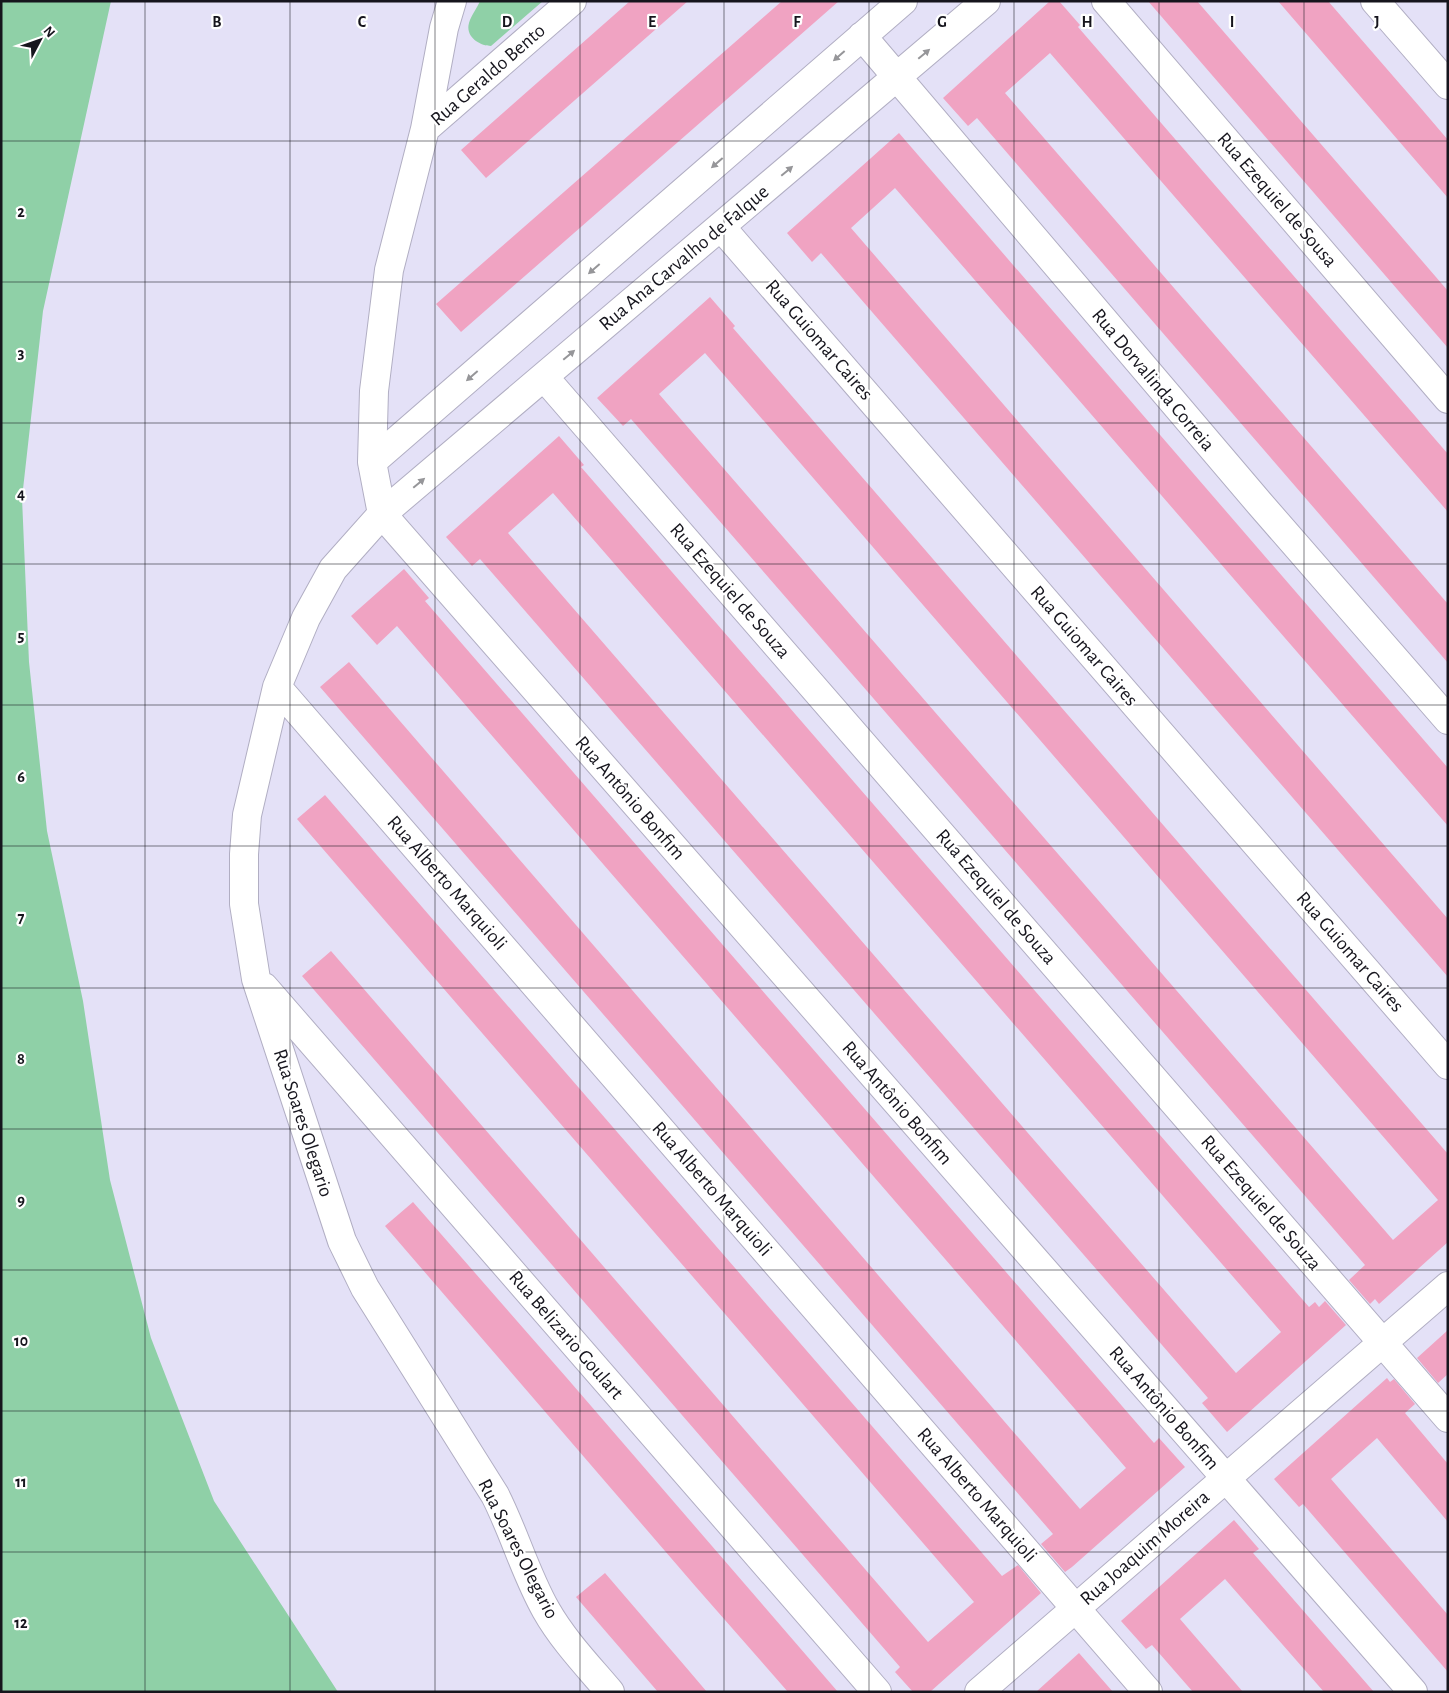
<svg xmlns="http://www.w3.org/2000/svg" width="1449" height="1693" font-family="'Alegreya Sans',sans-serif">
	<rect width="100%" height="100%" fill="#e4e1f7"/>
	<path fill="#8fd0a7" d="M 1,1 L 111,1 L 43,311 L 22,498 L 29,662 L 47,831 L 83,1001 L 110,1180 L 151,1338 L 214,1501 L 338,1692 L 1,1692 Z
		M 480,1 L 543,1 L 491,46 C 480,46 465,37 469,23 C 471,16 477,8 480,1 Z"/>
	<path fill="#f0a3c2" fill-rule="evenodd" d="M 630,1 L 688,1 L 486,178 L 461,150 Z
		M 782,1 L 839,1 L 461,332 L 436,304 Z
		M 1050,1 L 1059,1 L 1080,25 L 1078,27 L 1448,454 L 1448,512 L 1050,53 L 1005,93 L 1448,604 L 1448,663 L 977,118 L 968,126 L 943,98 Z
		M 1148,1 L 1197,1 L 1398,233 L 1448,291 L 1448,348 Z
		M 1278,1 L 1328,1 L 1419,106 L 1448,140 L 1448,198 Z
		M 899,133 L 1448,768 L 1448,826 L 895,188 L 851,228 L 1448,919 L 1448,977 L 821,253 L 812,262 L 787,233 Z
		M 710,297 L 735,326 L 733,328 L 1448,1154 L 1448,1242 L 1379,1304 L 1375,1299 L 1370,1304 L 1349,1280 L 1365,1265 L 631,419 L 623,426 L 597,398 ZM 705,353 L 1438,1200 L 1393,1240 L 659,394 Z
		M 559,436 L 584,465 L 581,467 L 1309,1307 L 1315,1302 L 1319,1307 L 1325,1301 L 1346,1325 L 1227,1432 L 1202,1403 L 1208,1398 L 480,559 L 472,566 L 446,537 ZM 553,493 L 1281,1332 L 1236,1373 L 508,533 Z
		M 404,569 L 429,598 L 425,601 L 1154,1443 L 1159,1438 L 1185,1467 L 1072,1567 L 1065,1572 L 1041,1544 L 1053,1534 L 320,687 L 349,662 L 1080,1509 L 1126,1468 L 397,626 L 377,645 L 351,616 Z
		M 325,795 L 1002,1576 L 1018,1565 L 1041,1593 L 930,1692 L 913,1692 L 895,1672 L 900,1667 L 302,976 L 331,951 L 928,1642 L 974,1602 L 297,819 Z
		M 413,1202 L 566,1377 L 838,1692 L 788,1692 L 696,1587 L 385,1226 Z
		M 1448,1330 L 1448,1374 L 1438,1383 L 1417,1358 Z
		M 1387,1378 L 1390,1382 L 1394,1379 L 1415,1404 L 1405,1413 L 1448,1464 L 1448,1522 L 1377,1438 L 1331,1479 L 1448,1615 L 1448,1672 L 1303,1504 L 1299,1507 L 1274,1479 Z
		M 1234,1520 L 1259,1549 L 1253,1553 L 1374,1692 L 1324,1692 L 1225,1579 L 1180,1619 L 1243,1692 L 1193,1692 L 1152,1645 L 1146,1649 L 1121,1621 Z
		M 605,1573 L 684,1665 L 707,1692 L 658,1692 L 576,1597 Z
		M 1079,1653 L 1113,1692 L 1036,1692 L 1068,1663 Z"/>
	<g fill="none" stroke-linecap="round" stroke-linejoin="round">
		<g stroke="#b1aec3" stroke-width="30">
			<path id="minor" d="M 452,1 L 444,28 L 425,129 L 389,270 L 374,391 L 372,462 L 382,514 L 1413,1692
				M 1106,1 L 1448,399
				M 1375,1 L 1448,85
				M 862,36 L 1260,504 L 1448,720
				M 425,129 L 572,1
				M 721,227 L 1448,1065
				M 544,377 L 1448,1418
				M 372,462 L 903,1
				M 277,687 L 1148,1692
				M 264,987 L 877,1692
				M 610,1692 C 588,1666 563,1640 546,1610 C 525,1573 514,1532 495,1495 L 365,1288 L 342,1241 L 256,979 L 244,904 L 244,854 L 247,815 L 277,687 L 306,618 L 333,569 L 382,514 L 986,1
				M 979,1692 L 1448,1286"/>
		</g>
		<use href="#minor" stroke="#fff" stroke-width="28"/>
	</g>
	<defs><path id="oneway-solid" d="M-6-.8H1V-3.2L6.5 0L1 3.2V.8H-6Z" transform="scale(1.25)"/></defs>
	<g fill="#969699">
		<use href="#oneway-solid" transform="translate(924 54) rotate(-40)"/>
		<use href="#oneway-solid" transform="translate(839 56) rotate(139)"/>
		<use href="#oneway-solid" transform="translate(717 163) rotate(139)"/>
		<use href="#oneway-solid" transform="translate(787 171) rotate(-40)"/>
		<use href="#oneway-solid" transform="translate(594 269) rotate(139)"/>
		<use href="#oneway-solid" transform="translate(569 355) rotate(-40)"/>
		<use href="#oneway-solid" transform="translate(472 376) rotate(139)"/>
		<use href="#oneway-solid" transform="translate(419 483) rotate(-40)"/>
	</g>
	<path fill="none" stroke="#16151d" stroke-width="1" stroke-opacity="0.55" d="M 145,1 L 145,1692M 290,1 L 290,1692M 435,1 L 435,1692M 580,1 L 580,1692M 724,1 L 724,1692M 869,1 L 869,1692M 1014,1 L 1014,1692M 1159,1 L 1159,1692M 1304,1 L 1304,1692M 1,141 L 1448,141M 1,282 L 1448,282M 1,423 L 1448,423M 1,564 L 1448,564M 1,705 L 1448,705M 1,846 L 1448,846M 1,988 L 1448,988M 1,1129 L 1448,1129M 1,1270 L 1448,1270M 1,1411 L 1448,1411M 1,1552 L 1448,1552"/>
	<g text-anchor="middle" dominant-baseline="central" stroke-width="4.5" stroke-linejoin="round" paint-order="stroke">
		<g font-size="20" fill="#16151d" stroke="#fff">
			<text transform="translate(488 75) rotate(-41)">Rua Geraldo Bento</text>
			<text transform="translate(1277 200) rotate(49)">Rua Ezequiel de Sousa</text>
			<text transform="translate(684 258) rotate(-40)">Rua Ana Carvalho de Falque</text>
			<text transform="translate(819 340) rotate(49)">Rua Guiomar Caires</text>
			<text transform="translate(1153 380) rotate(50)">Rua Dorvalinda Correia</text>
			<text transform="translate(730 591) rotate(49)">Rua Ezequiel de Souza</text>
			<text transform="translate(1084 646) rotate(49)">Rua Guiomar Caires</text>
			<text transform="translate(630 798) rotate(49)">Rua Antônio Bonfim</text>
			<text transform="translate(447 883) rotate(49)">Rua Alberto Marquioli</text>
			<text transform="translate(996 897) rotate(49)">Rua Ezequiel de Souza</text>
			<text transform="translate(1350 952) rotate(49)">Rua Guiomar Caires</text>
			<text transform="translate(897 1103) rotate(49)">Rua Antônio Bonfim</text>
			<text transform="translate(303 1123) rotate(72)">Rua Soares Olegario</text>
			<text transform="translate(712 1189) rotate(49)">Rua Alberto Marquioli</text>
			<text transform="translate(1261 1203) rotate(49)">Rua Ezequiel de Souza</text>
			<text transform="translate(566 1335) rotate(49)">Rua Belizario Goulart</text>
			<text transform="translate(1164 1408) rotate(49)">Rua Antônio Bonfim</text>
			<text transform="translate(977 1495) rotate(49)">Rua Alberto Marquioli</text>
			<text transform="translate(1145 1548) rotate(-41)">Rua Joaquim Moreira</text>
			<text transform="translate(518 1549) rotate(63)">Rua Soares Olegario</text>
		</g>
	</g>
	<g font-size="16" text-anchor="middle" font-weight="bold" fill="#16151d" stroke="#fff" stroke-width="4.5" stroke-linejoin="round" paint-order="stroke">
		<text x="217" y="27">B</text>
		<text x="362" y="27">C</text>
		<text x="507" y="27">D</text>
		<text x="652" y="27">E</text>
		<text x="797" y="27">F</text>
		<text x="942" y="27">G</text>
		<text x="1087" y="27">H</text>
		<text x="1232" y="27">I</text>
		<text x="1377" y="27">J</text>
		<text x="21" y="217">2</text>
		<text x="21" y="358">3</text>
		<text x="21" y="499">4</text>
		<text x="21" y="641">5</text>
		<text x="21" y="782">6</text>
		<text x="21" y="923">7</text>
		<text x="21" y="1064">8</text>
		<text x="21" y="1205">9</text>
		<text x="21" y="1346">10</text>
		<text x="21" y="1487">11</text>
		<text x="21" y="1628">12</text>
	</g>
	<rect width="1449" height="1693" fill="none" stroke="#16151d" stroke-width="5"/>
	<g transform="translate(40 40) rotate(49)" stroke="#ffffff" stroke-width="4" paint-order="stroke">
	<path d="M0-4L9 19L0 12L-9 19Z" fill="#16151d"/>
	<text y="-8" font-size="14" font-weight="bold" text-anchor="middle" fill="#16151d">N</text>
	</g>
</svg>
